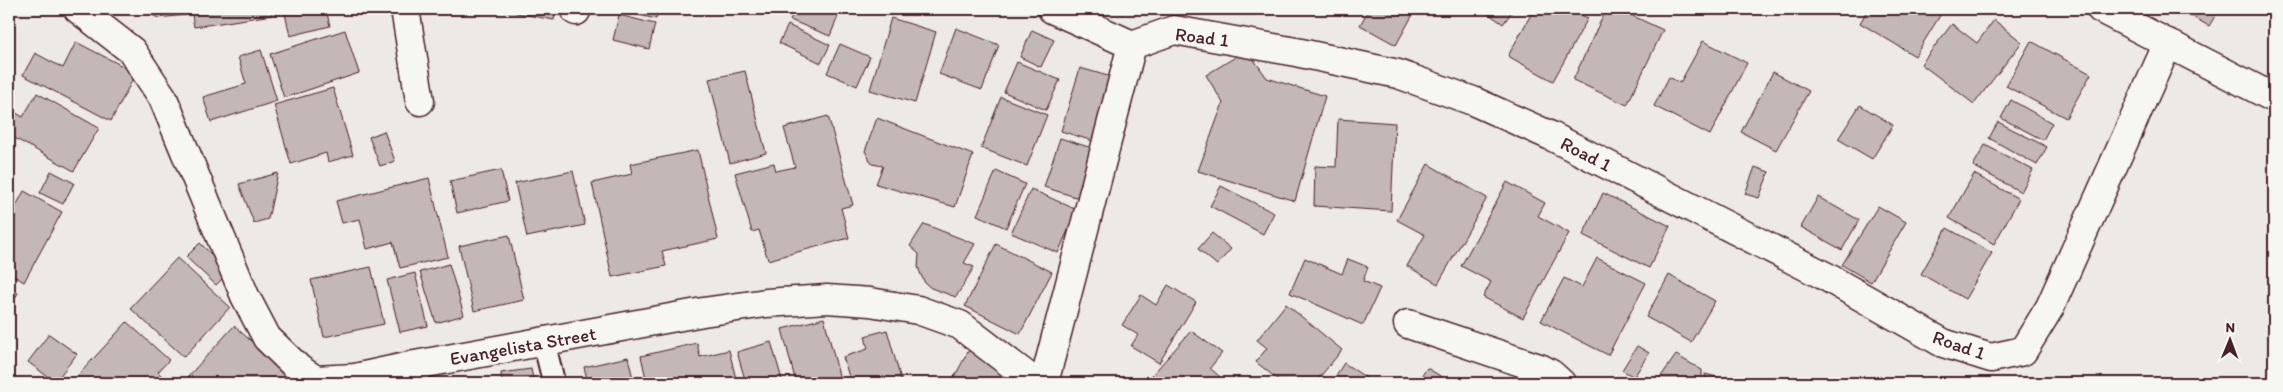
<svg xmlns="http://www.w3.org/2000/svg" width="2283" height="392" font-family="Itim,sans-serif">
	<rect width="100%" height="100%" fill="#ece9e6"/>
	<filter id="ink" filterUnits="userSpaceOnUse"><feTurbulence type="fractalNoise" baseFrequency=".02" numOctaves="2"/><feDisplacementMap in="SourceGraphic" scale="10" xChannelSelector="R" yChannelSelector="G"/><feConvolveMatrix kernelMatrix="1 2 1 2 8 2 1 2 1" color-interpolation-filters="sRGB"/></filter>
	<g filter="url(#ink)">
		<path fill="#c4b7b7" stroke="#4a1f2b" d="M 141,9 L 185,9 L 186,15 L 158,18 Z
			M 191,9 L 272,9 L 272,15 L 194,27 Z
			M 284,9 L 326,9 L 330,26 L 290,36 Z
			M 495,9 L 556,9 L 554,20 Z
			M 621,9 L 658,9 L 656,19 L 621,11 Z
			M 753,9 L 779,9 L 777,16 Z
			M 795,9 L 841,9 L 830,36 L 790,20 Z
			M 1369,9 L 1416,9 L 1396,45 L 1360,25 Z
			M 1482,9 L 1514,9 L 1503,24 Z
			M 1534,9 L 1567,9 L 1588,18 L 1553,81 L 1508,56 Z
			M 1606,9 L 1618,9 L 1663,30 L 1627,105 L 1573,80 Z
			M 1868,9 L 1944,9 L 1915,56 L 1860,23 Z
			M 2178,9 L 2219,9 L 2209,26 Z
			M 619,15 L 655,24 L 649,49 L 613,40 Z
			M 891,18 L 936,32 L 915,103 L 870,90 Z
			M 1994,20 L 2022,42 L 1974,104 L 1921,64 L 1952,24 L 1977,43 Z
			M 788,25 L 830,45 L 821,63 L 779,43 Z
			M 956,28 L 999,45 L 982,90 L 939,74 Z
			M 345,30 L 359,73 L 284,98 L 270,54 Z
			M 1032,30 L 1054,40 L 1041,67 L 1020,57 Z
			M 1703,41 L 1747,63 L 1710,135 L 1654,106 L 1669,77 L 1680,83 Z
			M 2031,41 L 2091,74 L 2066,118 L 2006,86 Z
			M 76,42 L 136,73 L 111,121 L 23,75 L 35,53 L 63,68 Z
			M 840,44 L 870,57 L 857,86 L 827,73 Z
			M 261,50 L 277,101 L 211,122 L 203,97 L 246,84 L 238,57 Z
			M 1247,50 L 1267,78 L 1325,96 L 1295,201 L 1198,171 L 1223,103 L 1206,75 Z
			M 1017,62 L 1060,80 L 1046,110 L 1004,92 Z
			M 1080,68 L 1115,78 L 1096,142 L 1061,131 Z
			M 745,71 L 766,153 L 730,163 L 709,79 Z
			M 1773,72 L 1809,91 L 1776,150 L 1741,132 Z
			M 333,88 L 353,155 L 328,162 L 326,153 L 291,164 L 274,105 Z
			M 37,93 L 99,128 L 74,171 L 9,135 L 9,109 L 23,117 Z
			M 1001,97 L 1047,115 L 1027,166 L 981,148 Z
			M 2011,100 L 2052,123 L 2043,140 L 2001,118 Z
			M 1860,105 L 1893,125 L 1872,159 L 1838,139 Z
			M 828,116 L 853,205 L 841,208 L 849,238 L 768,260 L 759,230 L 752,232 L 735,173 L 774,163 L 776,171 L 795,167 L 784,128 Z
			M 877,118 L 973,155 L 955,207 L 876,184 L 883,166 L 872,164 L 865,151 Z
			M 1338,119 L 1395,123 L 1391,211 L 1314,206 L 1315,166 L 1336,167 Z
			M 1998,122 L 2047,147 L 2037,165 L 1989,138 Z
			M 384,131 L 395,161 L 380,166 L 369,137 Z
			M 1060,138 L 1095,149 L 1079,198 L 1044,187 Z
			M 1985,145 L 2033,170 L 2021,192 L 1973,166 Z
			M 698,150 L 718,239 L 662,251 L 666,266 L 612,277 L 592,183 L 632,174 L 630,164 Z
			M 1428,164 L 1487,198 L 1438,284 L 1407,266 L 1425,235 L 1397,220 Z
			M 1755,167 L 1769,172 L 1759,198 L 1745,194 Z
			M 501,170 L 508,201 L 457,213 L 450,181 Z
			M 51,171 L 74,183 L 63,204 L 40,193 Z
			M 573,171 L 585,225 L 527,237 L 515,183 Z
			M 996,171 L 1025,184 L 1006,228 L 977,215 Z
			M 278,173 L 268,219 L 254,223 L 239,184 Z
			M 1974,174 L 2019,199 L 1994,244 L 1949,218 Z
			M 429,178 L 448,257 L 400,268 L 393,242 L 367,249 L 360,219 L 342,223 L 336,201 Z
			M 1507,182 L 1545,203 L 1538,216 L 1569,233 L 1523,318 L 1483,297 L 1491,282 L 1461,266 Z
			M 1221,186 L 1274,213 L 1263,234 L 1210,206 Z
			M 1031,189 L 1077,210 L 1058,253 L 1011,233 Z
			M 24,191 L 62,212 L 24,282 L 9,273 L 9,219 Z
			M 1603,193 L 1670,226 L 1649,268 L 1583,235 Z
			M 1818,197 L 1859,220 L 1842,250 L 1801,227 Z
			M 1878,206 L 1906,222 L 1871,282 L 1842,265 Z
			M 924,224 L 975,244 L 964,263 L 974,267 L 956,297 L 931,288 L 925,283 L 921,275 L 918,267 L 919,254 L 910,246 Z
			M 1947,228 L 1992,253 L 1965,299 L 1921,274 Z
			M 1212,233 L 1231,249 L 1217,265 L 1198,249 Z
			M 509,235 L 524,300 L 474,311 L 459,246 Z
			M 200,243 L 229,272 L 216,285 L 186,257 Z
			M 996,244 L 1052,272 L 1020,334 L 965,306 Z
			M 177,258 L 230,307 L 184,357 L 130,308 Z
			M 1305,258 L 1342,274 L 1348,259 L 1368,267 L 1363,281 L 1380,288 L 1363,325 L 1290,293 Z
			M 1597,258 L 1646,283 L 1608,355 L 1541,321 L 1564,278 L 1582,287 Z
			M 449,264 L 464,315 L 436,323 L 420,272 Z
			M 371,267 L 384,324 L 324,337 L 311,280 Z
			M 415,273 L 428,326 L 400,332 L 387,280 Z
			M 1669,275 L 1715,301 L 1691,342 L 1646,317 Z
			M 1168,285 L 1196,302 L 1159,363 L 1131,346 L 1138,335 L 1122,325 L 1141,295 L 1156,305 Z
			M 9,287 L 18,293 L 9,308 Z
			M 1286,304 L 1342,350 L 1315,383 L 1282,383 L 1256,362 L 1267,348 L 1257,340 Z
			M 824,318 L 841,383 L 796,383 L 782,329 Z
			M 127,322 L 169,360 L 158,372 L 167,381 L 165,383 L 71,383 Z
			M 234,326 L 299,383 L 188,383 L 185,380 Z
			M 887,330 L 902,383 L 851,383 L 843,357 L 868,349 L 865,336 Z
			M 1191,331 L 1222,353 L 1210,368 L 1221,378 L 1216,383 L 1145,383 Z
			M 49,334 L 77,354 L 55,382 L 28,362 Z
			M 771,342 L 783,383 L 746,383 L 737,352 Z
			M 697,343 L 700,357 L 729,350 L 737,383 L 647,383 L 641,356 Z
			M 1637,346 L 1649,353 L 1634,377 L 1622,370 Z
			M 969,350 L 1000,365 L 1007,379 L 1014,378 L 1016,383 L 951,383 Z
			M 1676,355 L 1702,370 L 1702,383 L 1642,383 L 1657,382 Z
			M 628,357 L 634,383 L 588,383 L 584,367 Z
			M 1344,363 L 1374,383 L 1331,383 Z
			M 1427,368 L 1452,383 L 1417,383 Z
			M 531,369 L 534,383 L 543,381 L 543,383 L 502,383 L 501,373 Z
			M 1705,374 L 1732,381 L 1732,383 L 1706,383 Z"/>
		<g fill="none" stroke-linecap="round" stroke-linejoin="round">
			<g stroke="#4a1f2b" stroke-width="25">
				<path id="lane" d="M 544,343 L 554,383
					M 415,365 L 419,383"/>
			</g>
			<g stroke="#4a1f2b" stroke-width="31">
				<path id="street" d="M 405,9 L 420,101
					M 1052,9 L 1132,45
					M 2101,9 L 2274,98
					M 576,11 L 577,9
					M 1132,45 L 1174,30 L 1296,52 L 1398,74 L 1473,101 L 1551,136 L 1825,276 L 1943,343 L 1991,358 L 2023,351 L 2050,307 L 2168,43
					M 1408,324 L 1542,369 L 1551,374 L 1561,383
					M 1044,383 L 1132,45"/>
			</g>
			<g stroke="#4a1f2b" stroke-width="31">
				<path id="secondary" d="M 78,9 L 132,51 L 163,98 L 245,296 L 267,338 L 299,369 L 316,380 L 355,378 L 415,365 L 703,312 L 766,303 L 827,299 L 870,302 L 918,310 L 960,325 L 1036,383"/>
			</g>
			<use href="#lane" stroke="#f6f6f2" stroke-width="21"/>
			<use href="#street" stroke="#f6f6f2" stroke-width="28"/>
			<use href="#secondary" stroke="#f6f6f2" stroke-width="28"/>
		</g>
	</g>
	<g text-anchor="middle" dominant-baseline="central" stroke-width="4" stroke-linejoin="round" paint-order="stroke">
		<g font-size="19" fill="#4a1f2b" stroke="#f6f6f2">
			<text transform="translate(1202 37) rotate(7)">Road 1</text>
			<text transform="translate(1586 154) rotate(27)">Road 1</text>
			<text transform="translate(1959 345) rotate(19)">Road 1</text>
			<text transform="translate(523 346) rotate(-10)">Evangelista Street</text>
		</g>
	</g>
	<rect width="2283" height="392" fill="none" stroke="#f6f6f2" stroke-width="30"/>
	<rect x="15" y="15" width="2253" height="362" fill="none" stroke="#4a1f2b" stroke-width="2" filter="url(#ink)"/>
	<g transform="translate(2230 340) rotate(1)" stroke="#f6f6f2" stroke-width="4" paint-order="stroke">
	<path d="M0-4L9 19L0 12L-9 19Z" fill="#4a1f2b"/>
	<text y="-8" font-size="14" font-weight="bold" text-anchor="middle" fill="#4a1f2b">N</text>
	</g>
</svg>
